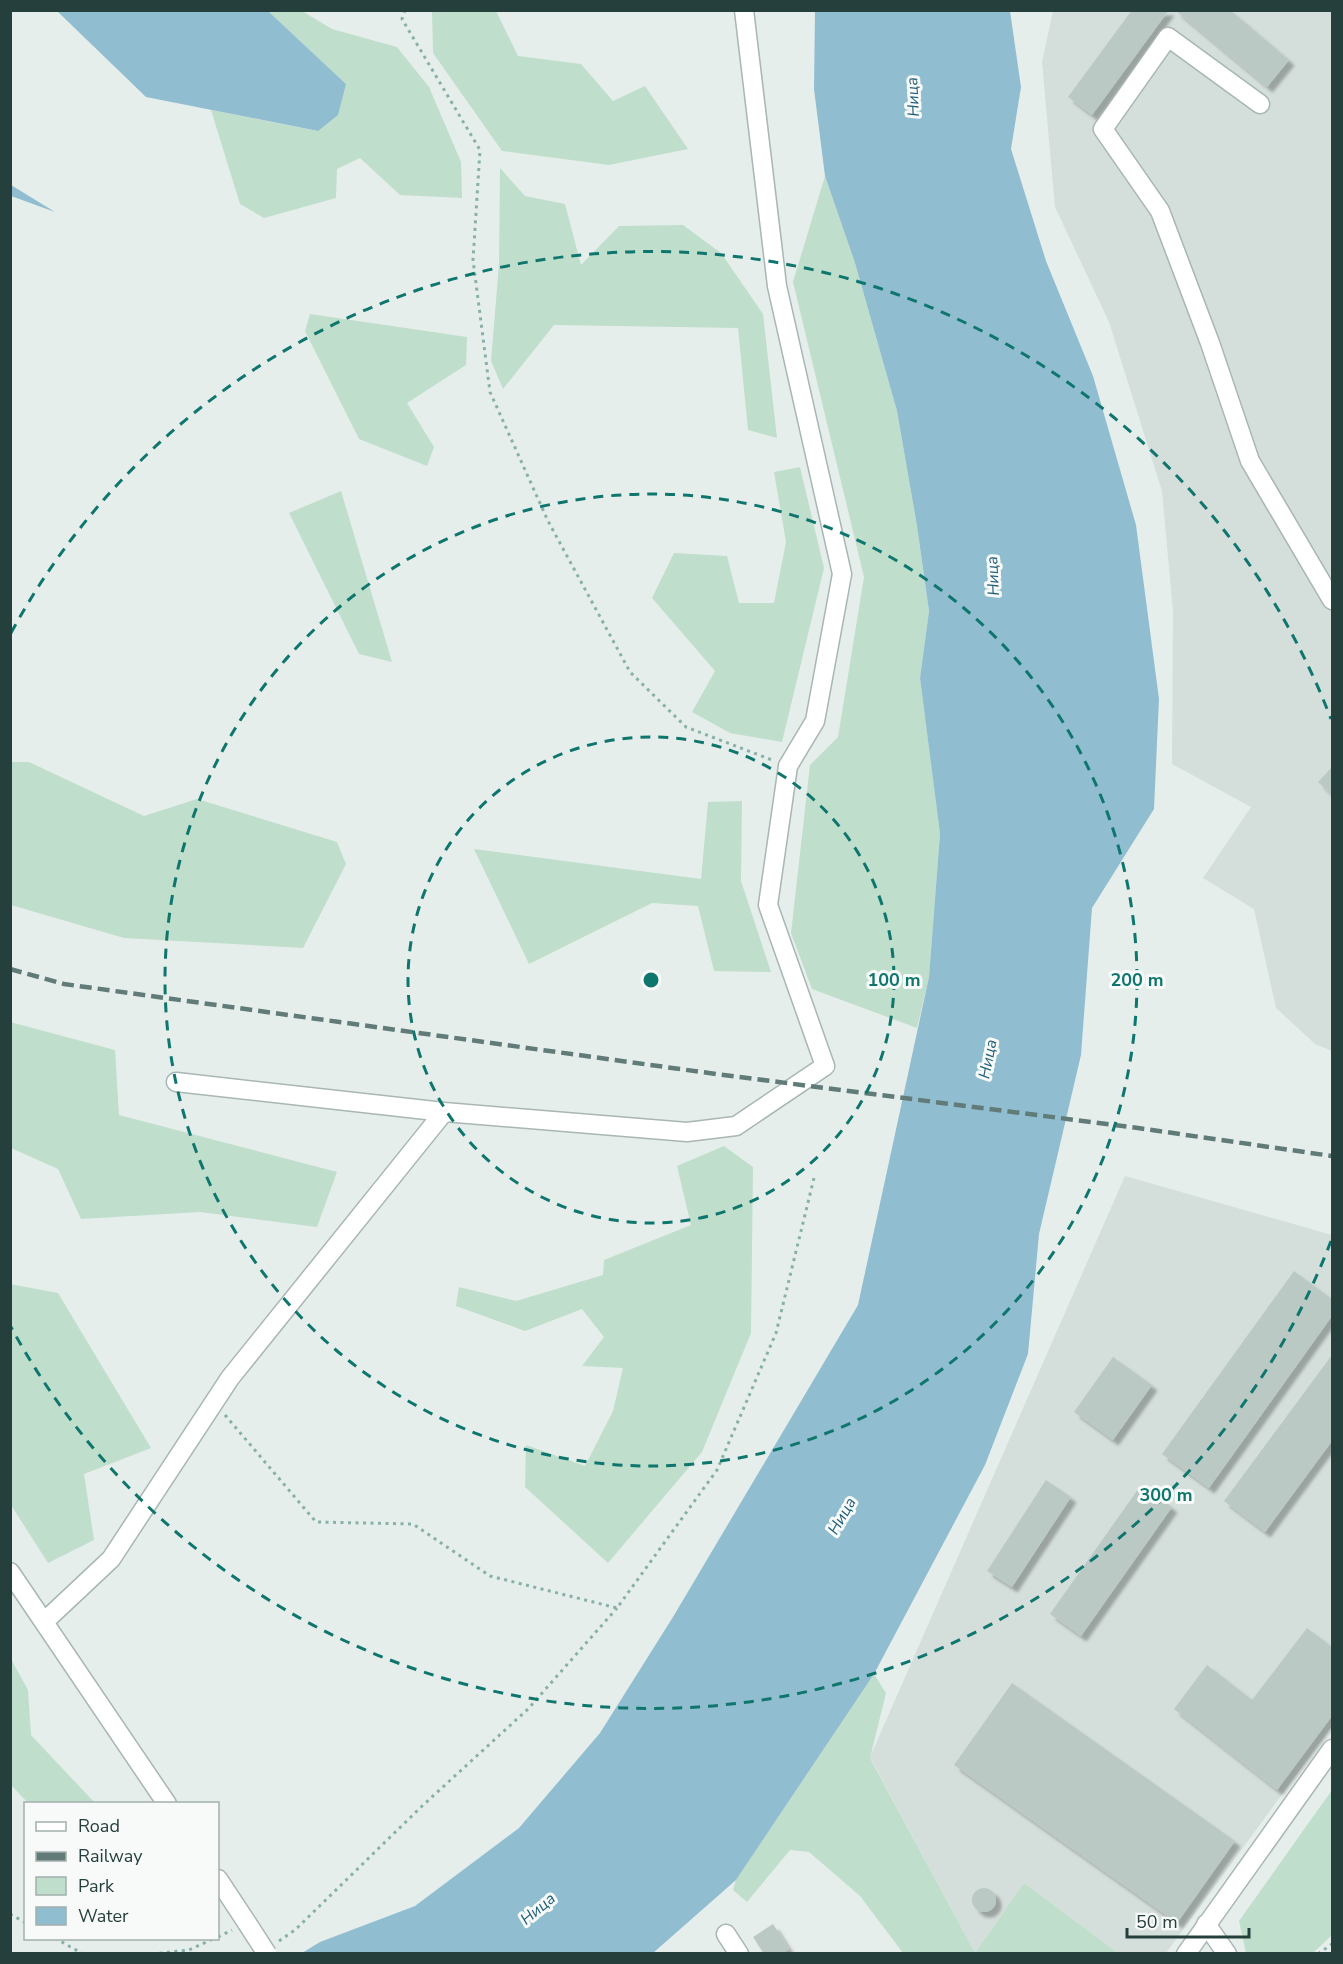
<svg xmlns="http://www.w3.org/2000/svg" width="1343" height="1964" font-family="'Nunito Sans',sans-serif">
	<defs>
		<filter id="shadow"><feDropShadow dx="5.5" dy="5.5" stdDeviation="1.5" flood-color="#0004"/></filter>
	</defs>
	<rect width="100%" height="100%" fill="#e6eeec"/>
	<path fill="#d4dedb" d="M 1053,11 L 1332,11 L 1332,1051 L 1315,1044 L 1276,1008 L 1254,909 L 1203,878 L 1251,807 L 1172,764 L 1173,611 L 1162,491 L 1109,322 L 1055,207 L 1042,62 Z
		M 1125,1176 L 1332,1235 L 1332,1726 L 1166,1953 L 1118,1953 L 1024,1883 L 975,1953 L 870,1757 Z"/>
	<path fill="#c0decc" d="M 268,11 L 302,11 L 332,29 L 397,47 L 429,87 L 461,162 L 462,198 L 400,195 L 360,158 L 337,169 L 336,198 L 264,218 L 240,204 L 211,110 L 317,131 L 346,84 Z
		M 432,11 L 496,11 L 518,56 L 581,64 L 613,101 L 645,86 L 688,149 L 609,165 L 502,151 L 433,53 Z
		M 500,168 L 525,196 L 565,204 L 581,265 L 619,226 L 683,225 L 721,253 L 763,314 L 777,438 L 748,430 L 738,328 L 554,325 L 503,389 L 491,361 L 499,264 Z
		M 825,176 L 855,263 L 897,411 L 917,526 L 929,611 L 920,678 L 940,834 L 929,977 L 917,1028 L 812,989 L 791,933 L 810,765 L 838,737 L 864,577 L 793,282 Z
		M 310,314 L 467,337 L 466,365 L 407,403 L 434,447 L 427,466 L 359,439 L 305,331 Z
		M 800,467 L 824,568 L 782,742 L 730,733 L 692,712 L 715,671 L 652,598 L 674,553 L 727,556 L 739,603 L 774,603 L 786,542 L 774,472 Z
		M 341,491 L 392,662 L 359,654 L 289,513 Z
		M 11,762 L 29,762 L 144,816 L 197,799 L 337,842 L 346,864 L 303,948 L 124,938 L 11,905 Z
		M 742,801 L 741,881 L 771,972 L 714,971 L 698,906 L 652,903 L 529,964 L 474,849 L 701,879 L 708,802 Z
		M 10,1022 L 115,1050 L 119,1115 L 337,1172 L 317,1227 L 200,1212 L 81,1219 L 58,1169 L 11,1148 Z
		M 724,1146 L 753,1167 L 751,1333 L 702,1452 L 608,1563 L 525,1487 L 526,1445 L 585,1466 L 613,1411 L 623,1368 L 582,1366 L 604,1337 L 582,1309 L 525,1331 L 456,1306 L 459,1287 L 516,1301 L 603,1275 L 604,1260 L 691,1225 L 677,1166 Z
		M 10,1284 L 58,1293 L 151,1448 L 84,1474 L 94,1540 L 48,1563 L 11,1505 Z
		M 10,1657 L 28,1690 L 31,1735 L 95,1803 L 28,1803 L 11,1785 Z
		M 874,1674 L 886,1693 L 870,1758 L 975,1953 L 1024,1883 L 1118,1953 L 903,1953 L 860,1896 L 809,1852 L 790,1850 L 747,1902 L 733,1890 L 736,1880 Z
		M 1332,1790 L 1332,1935 L 1313,1953 L 1246,1953 L 1239,1921 Z"/>
	<path fill="#91bdd0" d="M 57,11 L 268,11 L 346,84 L 338,115 L 318,131 L 146,97 Z
		M 815,11 L 1010,11 L 1021,87 L 1011,149 L 1046,261 L 1093,376 L 1136,525 L 1159,699 L 1154,809 L 1092,908 L 1081,1055 L 1039,1234 L 1028,1354 L 985,1465 L 874,1674 L 736,1880 L 653,1953 L 302,1953 L 320,1942 L 415,1906 L 519,1828 L 600,1733 L 673,1617 L 858,1305 L 929,977 L 940,834 L 920,678 L 929,611 L 917,526 L 897,411 L 855,263 L 825,176 L 814,89 Z
		M 10,185 L 11,185 L 55,212 L 11,196 Z"/>
	<path fill="#bbc9c5" filter="url(#shadow)" d="M 1132,10 L 1169,10 L 1092,115 L 1068,97 Z
		M 1175,10 L 1230,10 L 1289,60 L 1267,87 Z
		M 1332,767 L 1332,795 L 1318,782 Z
		M 1294,1271 L 1332,1299 L 1332,1316 L 1209,1488 L 1162,1454 Z
		M 1332,1355 L 1332,1441 L 1265,1532 L 1224,1501 Z
		M 1113,1357 L 1152,1385 L 1113,1440 L 1074,1412 Z
		M 1046,1480 L 1071,1497 L 1012,1587 L 987,1571 Z
		M 1141,1485 L 1172,1507 L 1081,1636 L 1050,1614 Z
		M 1307,1628 L 1332,1647 L 1332,1716 L 1277,1790 L 1174,1709 L 1207,1665 L 1252,1700 Z
		M 1012,1683 L 1235,1841 L 1177,1923 L 954,1765 Z
		M972 1900a12 12 0 1 1 24 0a12 12 0 1 1-24 0Z
		M 773,1924 L 789,1949 L 781,1954 L 764,1954 L 753,1937 Z"/>
	<g fill="none" stroke-linecap="round" stroke-linejoin="round">
		<g stroke="#a8b6b4" stroke-width="21">
			<path id="minor" d="M 1260,104 L 1168,37 L 1103,129 L 1160,211 L 1210,343 L 1250,461 L 1332,600
				M 176,1082 L 444,1112
				M 10,1572 L 167,1804
				M 45,1621 L 111,1559 L 230,1378 L 444,1112 L 687,1132 L 736,1126 L 825,1066 L 768,905 L 788,766 L 815,721 L 842,574 L 777,286 L 744,10
				M 218,1879 L 247,1923
				M 1206,1924 L 1227,1954
				M 726,1934 L 739,1954
				M 1186,1954 L 1332,1749"/>
		</g>
		<path stroke="#88b0a9" stroke-width="3" stroke-dasharray="3 4.5" stroke-linecap="butt" d="M 405,10 L 402,19 L 480,150 L 473,260 L 490,392 L 548,521 L 630,672 L 686,727 L 772,760
			M 225,1415 L 316,1522 L 413,1524 L 490,1576 L 617,1608 L 717,1470 L 776,1333 L 814,1178
			M 10,1914 L 26,1923
			M 218,1937 L 232,1930
			M 55,1938 L 83,1954
			M 279,1941 L 295,1930 L 421,1807 L 528,1709 L 617,1608
			M 152,1954 L 189,1950 L 215,1938
			M 1318,1954 L 1332,1944"/>
		<use href="#minor" stroke="#fff" stroke-width="18"/>
		<path stroke="#607b78" stroke-width="4.5" stroke-dasharray="12 6" stroke-linecap="butt" d="M 10,969 L 64,984 L 716,1074 L 1138,1128 L 1332,1156"/>
		<g stroke="#a8b6b4" stroke-width="21" stroke-linecap="butt">
			<path id="minor-bridge" d="M 247,1923 L 267,1954"/>
		</g>
		<use href="#minor-bridge" stroke="#fff" stroke-width="18"/>
	</g>
	<g fill="none" stroke="#0f766e" stroke-width="3" stroke-dasharray="10 8">
		<circle cx="651" cy="980" r="243"/>
		<circle cx="651" cy="980" r="486"/>
		<path d="M1331 1241A728 728 0 0 1 11 1327M11 633A728 728 0 0 1 1331 719"/>
	</g>
	<g text-anchor="middle" dominant-baseline="central" stroke-width="6" stroke-linejoin="round" paint-order="stroke">
		<g font-size="16" font-style="italic" fill="#215e7a" stroke="#f7faf9">
			<text transform="translate(913 97) rotate(-93)">Ница</text>
			<text transform="translate(993 576) rotate(-93)">Ница</text>
			<text transform="translate(988 1059) rotate(-79)">Ница</text>
			<text transform="translate(842 1516) rotate(-60)">Ница</text>
			<text transform="translate(538 1909) rotate(-40)">Ница</text>
		</g>
	</g>
	<circle cx="651" cy="980" r="9" fill="#0f766e" stroke="#f7faf9" stroke-width="3"/>
	<g font-size="18" text-anchor="middle" font-weight="bold" fill="#0f766e" stroke="#f7faf9" stroke-width="6" stroke-linejoin="round" paint-order="stroke">
		<text x="894" y="986">100 m</text>
		<text x="1137" y="986">200 m</text>
		<text x="1166" y="1501">300 m</text>
	</g>
	<rect width="1343" height="1964" fill="none" stroke="#25403c" stroke-width="24"/>
	<rect x="24" y="1802" width="195" height="138" fill="#f7faf9" stroke="#a3b0ad" stroke-width="1.5"/>
	<rect x="36" y="1822" width="30" height="9" fill="#ffffff" stroke="#a3b0ad" stroke-width="1.5"/>
	<text x="78" y="1832" font-size="18" fill="#25403c">Road</text>
	<rect x="36" y="1852" width="30" height="9" fill="#607b78" stroke="#a3b0ad" stroke-width="1.5"/>
	<text x="78" y="1862" font-size="18" fill="#25403c">Railway</text>
	<rect x="36" y="1877" width="30" height="18" fill="#c0decc" stroke="#a3b0ad" stroke-width="1.5"/>
	<text x="78" y="1892" font-size="18" fill="#25403c">Park</text>
	<rect x="36" y="1907" width="30" height="18" fill="#91bdd0" stroke="#a3b0ad" stroke-width="1.5"/>
	<text x="78" y="1922" font-size="18" fill="#25403c">Water</text>
	<path d="M1127 1928v9h122v-9" fill="none" stroke="#25403c" stroke-width="3"/>
	<text x="1136" y="1928" font-size="18" fill="#25403c" stroke="#f7faf9" stroke-width="4.5" paint-order="stroke">50 m</text>
</svg>
